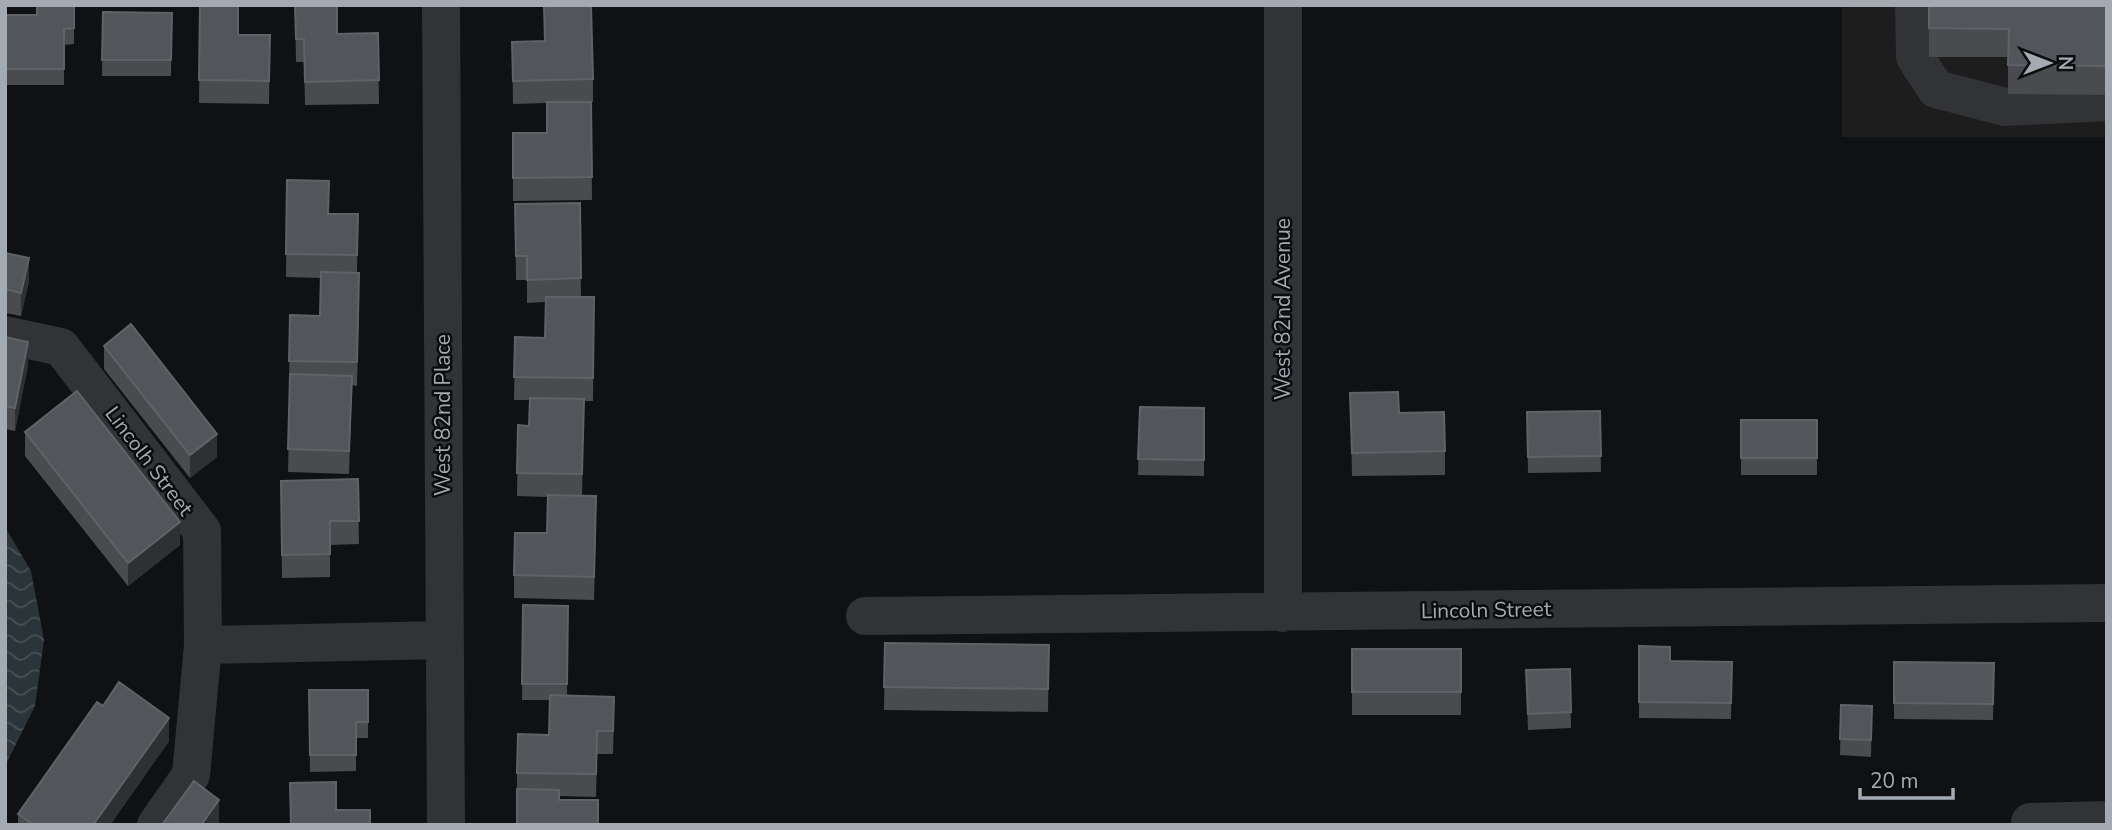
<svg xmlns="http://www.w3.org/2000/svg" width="2112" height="830" font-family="'Nunito Sans',sans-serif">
	<defs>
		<pattern id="water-waves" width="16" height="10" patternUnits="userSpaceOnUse" patternTransform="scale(1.75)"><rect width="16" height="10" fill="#2b3539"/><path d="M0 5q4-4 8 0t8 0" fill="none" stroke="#475053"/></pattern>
	</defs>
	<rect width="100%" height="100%" fill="#101112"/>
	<path fill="#1d1d1e" d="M 1842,5 L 2107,5 L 2107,137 L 1842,137 Z"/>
	<path fill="url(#water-waves)" d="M 5,527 L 31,571 L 44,640 L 35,706 L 5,766 Z"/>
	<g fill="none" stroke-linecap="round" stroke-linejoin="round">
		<path stroke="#323336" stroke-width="38" d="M 441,5 L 446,825
			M 1914,5 L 1915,57 L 1936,89 L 2005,107 L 2107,102
			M 5,335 L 61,347 L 202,531 L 203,645 L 191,775 L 156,825
			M 1283,613 L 1283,5
			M 865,616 L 2107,603
			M 203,645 L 444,640
			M 2030,822 L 2107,820"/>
	</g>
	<path fill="#494b4e" d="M 74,5 L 74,44 L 64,45 L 64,85 L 5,85 L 5,15 L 37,15 Z
		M 200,5 L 238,35 L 270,35 L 269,104 L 199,103 Z
		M 295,5 L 337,34 L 378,33 L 379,104 L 305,105 L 304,62 L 296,62 Z
		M 544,5 L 593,79 L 593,102 L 591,102 L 592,200 L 513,201 L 513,133 L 547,133 L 547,103 L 513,104 L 512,42 L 544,41 Z
		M 1929,5 L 2107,5 L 2107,95 L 2008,94 L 2008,57 L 1929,57 Z
		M 103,12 L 172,13 L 171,76 L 102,76 Z
		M 287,180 L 329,214 L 358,214 L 357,273 L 359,296 L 357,386 L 352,385 L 349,474 L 288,472 L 290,384 L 289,384 L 290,315 L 320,316 L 321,278 L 286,277 Z
		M 580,203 L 581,297 L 594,297 L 593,401 L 584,401 L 582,496 L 596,519 L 594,600 L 514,598 L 514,575 L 547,533 L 548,497 L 517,496 L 518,425 L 529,426 L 530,400 L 514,400 L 515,337 L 545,338 L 546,302 L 527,303 L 527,280 L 516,280 L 515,204 Z
		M 5,253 L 29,281 L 21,316 L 5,313 Z
		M 5,337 L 28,365 L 15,431 L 5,429 Z
		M 104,346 L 217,457 L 190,478 L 104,369 Z
		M 1350,393 L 1399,413 L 1445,451 L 1445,475 L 1352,476 Z
		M 1140,407 L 1204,408 L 1204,476 L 1138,475 Z
		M 1600,411 L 1601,472 L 1528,473 L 1527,412 Z
		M 1741,420 L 1817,420 L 1817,475 L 1741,475 Z
		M 25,432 L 180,545 L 128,586 L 25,456 Z
		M 358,479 L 359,544 L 330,545 L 330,577 L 282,578 L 281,504 Z
		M 523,605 L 568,606 L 567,696 L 614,720 L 613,754 L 597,754 L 596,797 L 559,796 L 517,825 L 517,773 L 549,735 L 549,700 L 522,700 Z
		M 885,643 L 1049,645 L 1048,712 L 884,710 Z
		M 1639,646 L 1670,661 L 1732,662 L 1731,719 L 1639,718 Z
		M 1352,649 L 1461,649 L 1461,715 L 1352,715 Z
		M 1894,662 L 1994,663 L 1993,720 L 1894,719 Z
		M 1570,669 L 1571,728 L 1528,730 L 1526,670 Z
		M 309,690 L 368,690 L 368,738 L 356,738 L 356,771 L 310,772 Z
		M 1841,705 L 1872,706 L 1871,757 L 1840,755 Z
		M 103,706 L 169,741 L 110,825 L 18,825 L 18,814 Z"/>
	<path fill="#2e3032" d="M 29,258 L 29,281 L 21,316 L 21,293 Z
		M 28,342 L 28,365 L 15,431 L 15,408 Z
		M 217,434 L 217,457 L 190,478 L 190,455 Z
		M 180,522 L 180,545 L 128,586 L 128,563 Z
		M 169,718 L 169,741 L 110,825 L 93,825 Z
		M 219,800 L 219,823 L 218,825 L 201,825 Z"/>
	<path fill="#525559" stroke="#5f6367" stroke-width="2" d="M 37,5 L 74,5 L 74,28 L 64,29 L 64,69 L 5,69 L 5,15 L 37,15 Z
		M 200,5 L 238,5 L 238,35 L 270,35 L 269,81 L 199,80 Z
		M 295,5 L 337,5 L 337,34 L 378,33 L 379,80 L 305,82 L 304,39 L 296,39 Z
		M 544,5 L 591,5 L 593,79 L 513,81 L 512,42 L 545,41 Z
		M 1929,5 L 2107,5 L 2107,66 L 2008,65 L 2009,29 L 1929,28 Z
		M 103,12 L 172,13 L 171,60 L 102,60 Z
		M 547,102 L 591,102 L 592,177 L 513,178 L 513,133 L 547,133 Z
		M 287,180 L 329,181 L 328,214 L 358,214 L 357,255 L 286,254 Z
		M 580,203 L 581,278 L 527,280 L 527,256 L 516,256 L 515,204 Z
		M 5,253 L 29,258 L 21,293 L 5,289 Z
		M 321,272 L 359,273 L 357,362 L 289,361 L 290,315 L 320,316 Z
		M 546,297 L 594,297 L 593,378 L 514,377 L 515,337 L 545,338 Z
		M 131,324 L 217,434 L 190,455 L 104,346 Z
		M 5,337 L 28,342 L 15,408 L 5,406 Z
		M 290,374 L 352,376 L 349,451 L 288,449 Z
		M 77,391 L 180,522 L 128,563 L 25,432 Z
		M 1398,392 L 1399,413 L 1444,412 L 1445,451 L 1352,453 L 1350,393 Z
		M 530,398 L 584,399 L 582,474 L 517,473 L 518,425 L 529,426 Z
		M 1140,407 L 1204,408 L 1204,460 L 1138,459 Z
		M 1600,411 L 1601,456 L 1528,457 L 1527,412 Z
		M 1741,420 L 1817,420 L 1817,458 L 1741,458 Z
		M 358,479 L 359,521 L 330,521 L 330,554 L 282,555 L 281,481 Z
		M 548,495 L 596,496 L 594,577 L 514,575 L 515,533 L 547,533 Z
		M 523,605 L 568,606 L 567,684 L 522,684 Z
		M 885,643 L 1049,645 L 1048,689 L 884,687 Z
		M 1639,646 L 1670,647 L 1670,661 L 1732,662 L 1731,703 L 1639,702 Z
		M 1352,649 L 1461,649 L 1461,692 L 1352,692 Z
		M 1894,662 L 1994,663 L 1993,704 L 1894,703 Z
		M 1570,669 L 1571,712 L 1528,714 L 1526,670 Z
		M 119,682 L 169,718 L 93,825 L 34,825 L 18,814 L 97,702 L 103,706 Z
		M 309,690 L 368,690 L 368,722 L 356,722 L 356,755 L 310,755 Z
		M 550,695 L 614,697 L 613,731 L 597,731 L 596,774 L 517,773 L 518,734 L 549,735 Z
		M 1841,705 L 1872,706 L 1871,740 L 1840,739 Z
		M 194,781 L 219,800 L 201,825 L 162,825 Z
		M 336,782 L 336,810 L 370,810 L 370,825 L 291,825 L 290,783 Z
		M 517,789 L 559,790 L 559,800 L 598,800 L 598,825 L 517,825 Z"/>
	<g text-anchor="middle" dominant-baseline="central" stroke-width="5" stroke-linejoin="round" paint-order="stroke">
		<g font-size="21" fill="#a3aab1" stroke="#0b0c0d">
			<text transform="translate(1283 309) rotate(-90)">West 82nd Avenue</text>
			<text transform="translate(443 415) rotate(-90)">West 82nd Place</text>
			<text transform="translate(149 461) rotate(53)">Lincolh Street</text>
			<text transform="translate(1486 610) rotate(-1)">Lincoln Street</text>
		</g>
	</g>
	<rect width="2112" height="830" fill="none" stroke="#a3aab1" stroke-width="14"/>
	<g transform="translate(2049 63) rotate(90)" stroke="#0b0c0d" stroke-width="5" paint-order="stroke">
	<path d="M0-5L12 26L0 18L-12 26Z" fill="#a3aab1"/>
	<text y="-10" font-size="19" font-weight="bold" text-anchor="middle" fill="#a3aab1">N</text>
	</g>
	<path d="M1860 788v10h93v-10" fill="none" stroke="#a3aab1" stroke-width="3.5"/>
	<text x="1870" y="788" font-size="21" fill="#a3aab1" stroke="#0b0c0d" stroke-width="5" paint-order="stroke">20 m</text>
</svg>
